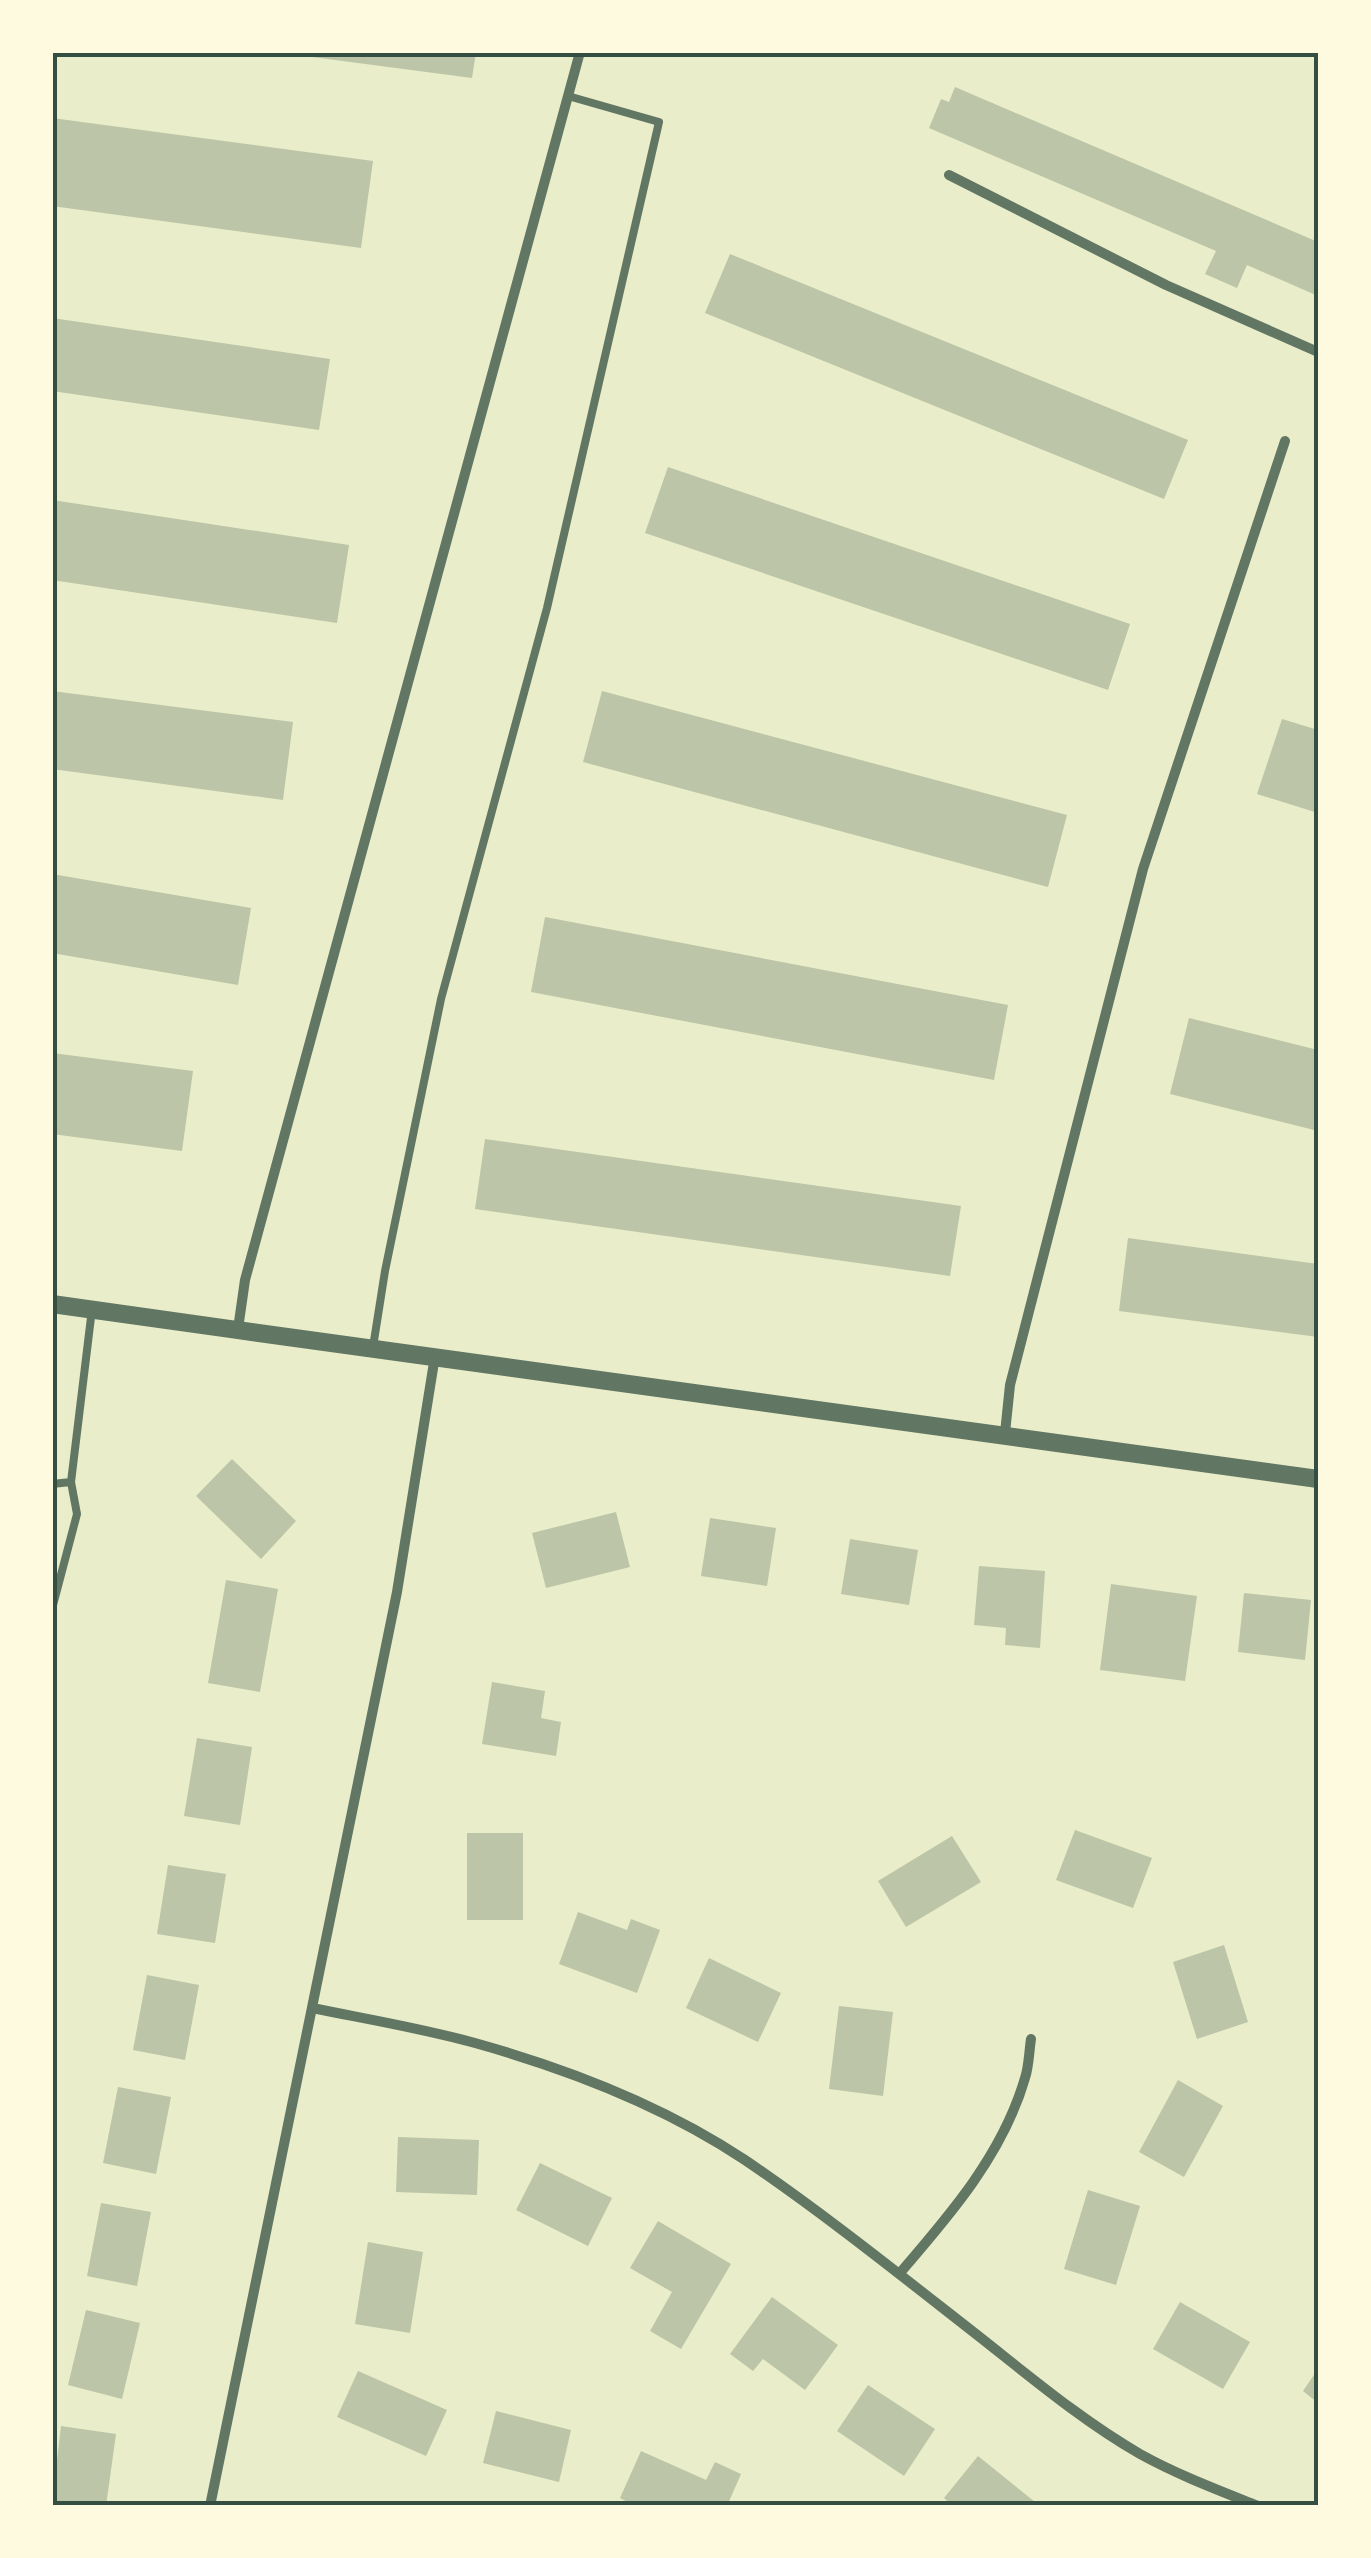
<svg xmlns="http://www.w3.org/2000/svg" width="1371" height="2558" font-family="Arial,sans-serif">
	<rect width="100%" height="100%" fill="#e9edc9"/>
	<path fill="#bcc5a7" d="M 297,52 L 476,52 L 472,78 L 297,55 Z
		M 955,87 L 1318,242 L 1318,296 L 1247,265 L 1237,288 L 1205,274 L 1216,251 L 929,128 L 941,99 L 949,102 Z
		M 52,118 L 373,161 L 361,248 L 52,206 Z
		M 730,254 L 1188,440 L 1164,499 L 705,313 Z
		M 52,318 L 330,359 L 319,430 L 52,391 Z
		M 668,467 L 1130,624 L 1108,690 L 645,533 Z
		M 52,500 L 349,545 L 337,623 L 52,580 Z
		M 52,691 L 293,722 L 283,800 L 52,769 Z
		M 602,691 L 1067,815 L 1048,887 L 583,762 Z
		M 1282,719 L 1318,730 L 1318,813 L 1257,794 Z
		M 52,874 L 251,908 L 238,985 L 52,953 Z
		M 545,917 L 1008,1005 L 994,1080 L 531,992 Z
		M 1189,1018 L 1318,1050 L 1318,1131 L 1170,1094 Z
		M 52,1053 L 193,1071 L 182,1151 L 52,1134 Z
		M 485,1139 L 961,1206 L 950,1276 L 475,1209 Z
		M 1128,1238 L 1318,1264 L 1318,1337 L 1119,1311 Z
		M 232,1459 L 296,1521 L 261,1559 L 196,1496 Z
		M 616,1512 L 630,1567 L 546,1588 L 532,1533 Z
		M 710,1518 L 776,1528 L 767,1586 L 701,1576 Z
		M 850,1539 L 918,1550 L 909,1605 L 841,1594 Z
		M 979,1566 L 1045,1571 L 1040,1648 L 1005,1645 L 1006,1628 L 974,1625 Z
		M 226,1580 L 278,1589 L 260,1692 L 208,1683 Z
		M 1111,1584 L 1197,1596 L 1185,1681 L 1100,1670 Z
		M 1244,1593 L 1311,1600 L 1305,1660 L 1238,1652 Z
		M 492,1682 L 545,1691 L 541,1718 L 561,1722 L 556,1756 L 482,1744 Z
		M 197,1738 L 252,1747 L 240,1825 L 184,1816 Z
		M 1075,1830 L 1152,1858 L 1133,1908 L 1056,1880 Z
		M 467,1833 L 523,1833 L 523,1920 L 467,1920 Z
		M 952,1836 L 981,1882 L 906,1927 L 878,1881 Z
		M 168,1865 L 226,1874 L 215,1943 L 157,1934 Z
		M 578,1912 L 627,1930 L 631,1919 L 660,1930 L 637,1993 L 559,1964 Z
		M 1224,1945 L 1248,2022 L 1197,2039 L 1173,1962 Z
		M 709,1958 L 781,1993 L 758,2042 L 686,2008 Z
		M 147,1975 L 199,1985 L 185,2060 L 133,2050 Z
		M 839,2006 L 893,2012 L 883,2096 L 829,2089 Z
		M 1178,2080 L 1223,2106 L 1184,2177 L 1139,2152 Z
		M 118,2087 L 171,2097 L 156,2174 L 103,2163 Z
		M 398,2137 L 479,2140 L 477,2195 L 396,2192 Z
		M 540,2163 L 612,2198 L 588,2246 L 516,2210 Z
		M 1088,2190 L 1140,2206 L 1116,2285 L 1064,2269 Z
		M 101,2203 L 151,2212 L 137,2286 L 87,2276 Z
		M 658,2221 L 731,2264 L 681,2349 L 650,2331 L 672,2292 L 630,2268 Z
		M 368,2242 L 423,2252 L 410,2333 L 355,2324 Z
		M 772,2297 L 838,2345 L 805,2390 L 763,2359 L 753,2371 L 730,2354 Z
		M 1180,2302 L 1250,2342 L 1223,2389 L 1153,2349 Z
		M 86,2310 L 140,2323 L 122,2399 L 68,2385 Z
		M 1318,2369 L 1318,2403 L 1303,2391 Z
		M 358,2371 L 447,2410 L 426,2456 L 337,2417 Z
		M 868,2385 L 935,2429 L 904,2476 L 837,2431 Z
		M 496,2411 L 571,2430 L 559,2482 L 483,2463 Z
		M 61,2426 L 116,2434 L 106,2506 L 52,2503 Z
		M 641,2451 L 706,2480 L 715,2462 L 741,2474 L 727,2506 L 635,2506 L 620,2498 Z
		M 978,2456 L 1040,2506 L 953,2506 L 944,2498 Z"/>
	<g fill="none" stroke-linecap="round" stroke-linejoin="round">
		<path stroke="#617663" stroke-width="8" d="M 373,1347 L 385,1271 L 441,999 L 547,608 L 659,122 L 568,96
			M 52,1484 L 71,1482
			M 52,1609 L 77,1514 L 71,1482 L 92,1309"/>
		<path stroke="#617663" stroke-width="10" d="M 949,175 L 1166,285 L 1318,352
			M 238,1329 L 245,1280 L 580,52
			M 1005,1433 L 1010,1385 L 1143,869 L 1285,441
			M 312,2008 C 366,2019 421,2028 475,2043 C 568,2069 664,2106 745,2160 C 826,2215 904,2278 981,2338 C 1033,2379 1083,2421 1140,2454 C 1178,2475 1218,2490 1258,2506
			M 899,2274 C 950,2215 1003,2154 1025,2078 C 1029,2066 1029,2052 1031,2039
			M 210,2506 L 397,1592 L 435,1356"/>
		<path stroke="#617663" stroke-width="18" d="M 52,1304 C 474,1364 897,1418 1318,1479"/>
	</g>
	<rect width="1371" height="2558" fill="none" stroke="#fefae0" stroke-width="110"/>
	<rect x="55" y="55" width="1261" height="2448" fill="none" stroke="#344e41" stroke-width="4"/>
</svg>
